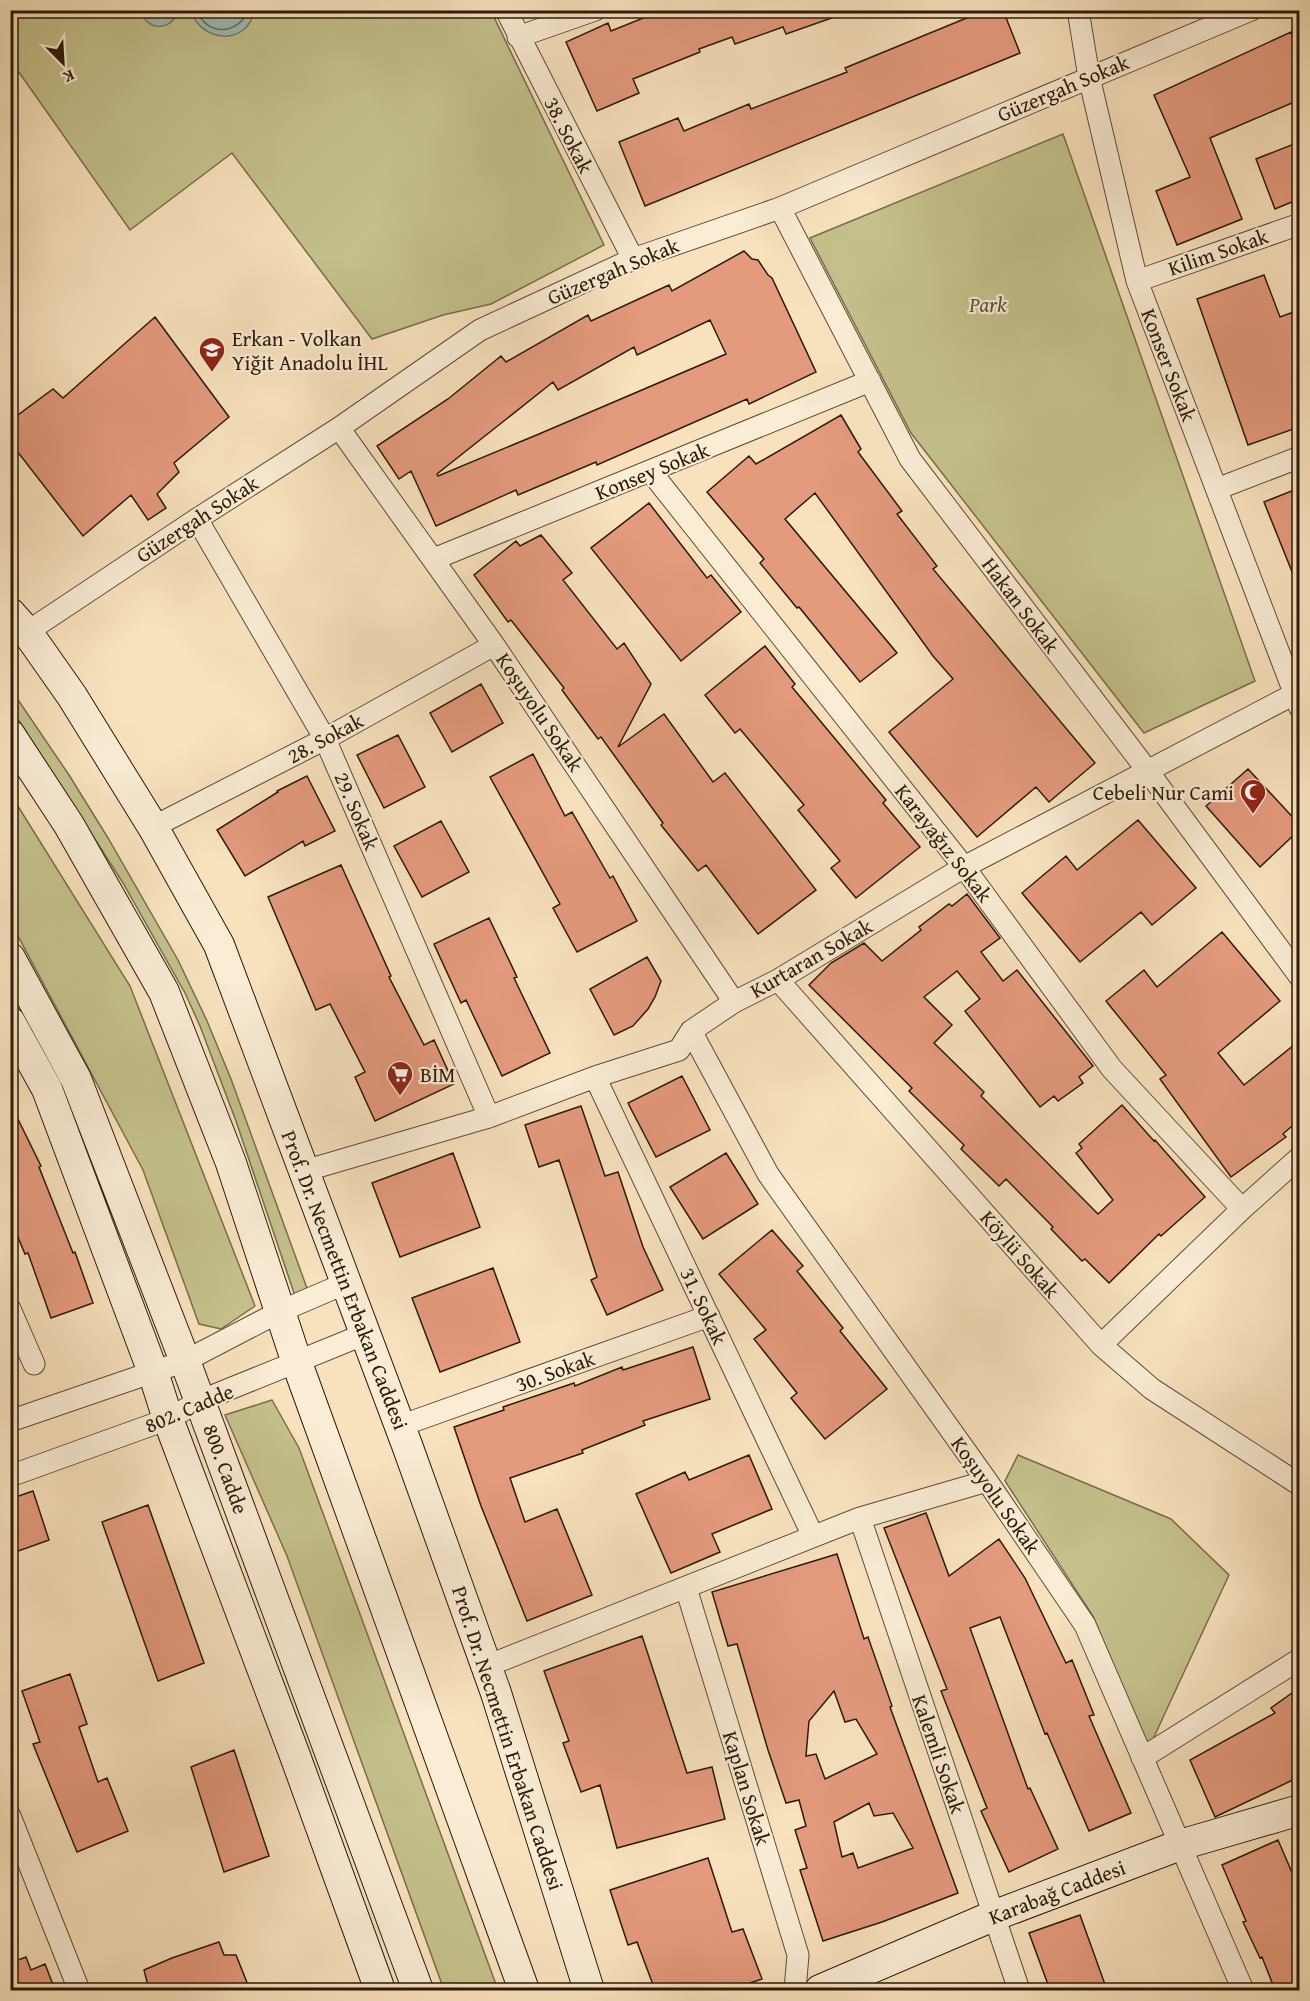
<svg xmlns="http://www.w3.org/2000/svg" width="1310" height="2001" font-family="'Gentium Book Plus',serif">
	<rect width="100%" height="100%" fill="#f8e2be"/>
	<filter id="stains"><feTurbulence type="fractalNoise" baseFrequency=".00333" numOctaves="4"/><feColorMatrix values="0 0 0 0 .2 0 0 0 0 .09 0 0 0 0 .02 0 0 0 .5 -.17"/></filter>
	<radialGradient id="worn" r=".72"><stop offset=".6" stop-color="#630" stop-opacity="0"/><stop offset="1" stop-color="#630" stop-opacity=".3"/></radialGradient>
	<path fill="#c4c18c" stroke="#786e4a" stroke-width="1.5" d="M 10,11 L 491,11 L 604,245 L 491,304 L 443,315 L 372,339 L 232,153 L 130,230 L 11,61 Z
		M 1063,134 L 1255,681 L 1144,733 L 911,433 L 810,238 Z
		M 10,688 L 69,775 L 108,838 L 178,960 L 207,1021 L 231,1079 L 308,1291 L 295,1296 L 236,1121 L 200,1026 L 185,993 L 123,883 L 11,708 Z
		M 11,795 L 130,986 L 255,1306 L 221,1329 L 199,1324 L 143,1170 L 11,923 Z
		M 272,1400 L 299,1448 L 498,1990 L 444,1990 L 287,1556 L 225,1415 Z
		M 1018,1455 L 1171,1519 L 1229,1575 L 1148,1750 L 1093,1616 L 1005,1481 Z"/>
	<path fill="#9ebdb6" stroke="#707c71" stroke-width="1.5" d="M 141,11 L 141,10 L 178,11 C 172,31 147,32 141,11 Z
		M 191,11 L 191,10 L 254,11 C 248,45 202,44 191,11 Z"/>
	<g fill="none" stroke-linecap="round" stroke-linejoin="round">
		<path stroke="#656c60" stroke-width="1.5" d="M 197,10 C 206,37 239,35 248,10"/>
	</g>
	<path fill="#e49a7d" stroke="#2c1a09" stroke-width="1.5" fill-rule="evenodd" d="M 663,10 L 846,10 L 846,13 L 786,34 L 783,27 L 735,44 L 732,37 L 699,49 L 700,52 L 633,79 L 639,93 L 597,111 L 566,42 L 608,23 L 611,31 Z
		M 986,10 L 1003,10 L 1020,53 L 645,206 L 619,142 L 678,118 L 684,131 L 749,104 L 751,109 L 847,72 L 845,68 Z
		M 1291,32 L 1299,54 L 1299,64 L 1294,66 L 1299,81 L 1299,100 L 1210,138 L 1242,219 L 1177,245 L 1156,191 L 1190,177 L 1154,95 Z
		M 1299,142 L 1299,199 L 1275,209 L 1256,159 Z
		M 744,251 L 752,259 L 758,260 L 768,275 L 772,278 L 816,372 L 749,404 L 747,399 L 597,465 L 596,462 L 518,495 L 516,490 L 436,526 L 411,471 L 399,479 L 377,446 L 448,399 L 501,356 L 506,362 L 588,315 L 591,321 L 669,285 L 672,291 ZM 710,320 L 726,354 L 539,434 L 438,476 L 437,474 L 553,382 L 558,390 L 634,347 L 637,355 Z
		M 1264,275 L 1280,317 L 1299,310 L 1299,427 L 1248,445 L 1197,299 Z
		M 155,317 L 229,417 L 174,463 L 179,472 L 157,494 L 166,508 L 148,520 L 131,495 L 83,536 L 10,442 L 10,421 L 53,389 L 63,398 Z
		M 841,415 L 861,449 L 858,452 L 902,511 L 897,514 L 937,566 L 933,569 L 1095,763 L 1049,802 L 1036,787 L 977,837 L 889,732 L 953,679 L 933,656 L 815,493 L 785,519 L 897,653 L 860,682 L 799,607 L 797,608 L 760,563 L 764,559 L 707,492 L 749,456 L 756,464 Z
		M 1299,488 L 1299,589 L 1264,502 Z
		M 649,503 L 707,578 L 711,575 L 741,612 L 681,661 L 591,548 Z
		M 541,535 L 572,573 L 563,580 L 617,649 L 624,643 L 651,684 L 618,747 L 664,714 L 713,782 L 725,773 L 816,890 L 758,934 L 706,865 L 698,871 L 661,825 L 663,823 L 601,737 L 598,739 L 562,690 L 564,688 L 511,620 L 508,622 L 474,575 L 516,541 L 520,546 Z
		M 765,646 L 795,684 L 792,687 L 886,800 L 883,803 L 920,847 L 856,898 L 831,868 L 840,861 L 798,810 L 804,805 L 740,729 L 735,733 L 705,695 Z
		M 481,684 L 503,723 L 452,752 L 430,713 Z
		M 398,735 L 425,787 L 384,808 L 357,755 Z
		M 533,754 L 565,816 L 572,812 L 610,878 L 613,876 L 637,921 L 577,952 L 553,908 L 560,904 L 490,777 Z
		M 1248,769 L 1299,824 L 1299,830 L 1260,867 L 1206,806 Z
		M 307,776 L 335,831 L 305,846 L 303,841 L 245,876 L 217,830 L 278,792 L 277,791 Z
		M 1138,820 L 1196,888 L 1152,925 L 1141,912 L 1080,962 L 1022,893 L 1066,856 L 1077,870 Z
		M 441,821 L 469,872 L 422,897 L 394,846 Z
		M 341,865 L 391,976 L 389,977 L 424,1045 L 434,1040 L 454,1084 L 375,1121 L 355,1077 L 365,1072 L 330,1004 L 316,1010 L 268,897 Z
		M 967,894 L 1000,938 L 981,952 L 1003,981 L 1017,970 L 1093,1066 L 1079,1077 L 1083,1083 L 1058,1101 L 1054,1096 L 1040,1107 L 965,1011 L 980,999 L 957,971 L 924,997 L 952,1025 L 934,1043 L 984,1092 L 981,1096 L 1098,1214 L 1113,1200 L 1076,1153 L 1082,1148 L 1079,1144 L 1122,1105 L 1154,1141 L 1155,1140 L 1205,1197 L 1161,1236 L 1159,1234 L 1109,1283 L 1085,1259 L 1082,1261 L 1051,1229 L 1053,1227 L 1006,1179 L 999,1186 L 961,1149 L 964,1145 L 909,1091 L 912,1088 L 809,985 L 831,963 L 864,943 L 882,961 L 921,930 L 919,927 L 949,904 L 952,906 Z
		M 489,918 L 517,977 L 514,978 L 550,1053 L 502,1076 L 466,1000 L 461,1003 L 434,944 Z
		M 1222,932 L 1280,1001 L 1218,1053 L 1244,1085 L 1299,1041 L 1299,1120 L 1283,1134 L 1286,1137 L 1231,1177 L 1160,1079 L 1166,1075 L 1106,1001 L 1144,970 L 1157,987 Z
		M 647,957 L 661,981 L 655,997 L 648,1009 L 633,1026 L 614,1035 L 590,989 Z
		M 682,1076 L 710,1130 L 656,1157 L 628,1103 Z
		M 10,1103 L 41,1166 L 39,1167 L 73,1253 L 75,1252 L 93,1303 L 51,1318 L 28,1253 L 25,1254 L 10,1218 Z
		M 581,1106 L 605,1176 L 618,1172 L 643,1247 L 663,1290 L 607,1315 L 591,1280 L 597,1277 L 559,1160 L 539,1167 L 525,1125 Z
		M 453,1153 L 480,1227 L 400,1257 L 372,1183 Z
		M 726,1153 L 758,1204 L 703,1239 L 670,1187 Z
		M 772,1230 L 803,1266 L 797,1271 L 843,1328 L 840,1331 L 887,1389 L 825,1439 L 791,1398 L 797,1393 L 754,1339 L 766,1330 L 719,1274 Z
		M 493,1268 L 520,1342 L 440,1372 L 412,1298 Z
		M 693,1347 L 710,1399 L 643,1421 L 645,1425 L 582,1450 L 583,1453 L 510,1478 L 525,1522 L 557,1509 L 592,1595 L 527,1621 L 481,1506 L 454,1427 L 504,1410 L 503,1407 L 574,1383 L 575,1386 L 622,1367 L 623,1370 Z
		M 749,1455 L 772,1509 L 712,1534 L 720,1552 L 671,1573 L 636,1494 L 685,1472 L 689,1480 Z
		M 33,1491 L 49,1540 L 10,1554 L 10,1499 Z
		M 148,1505 L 204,1663 L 158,1681 L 102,1522 Z
		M 926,1513 L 949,1576 L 999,1539 L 1025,1578 L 1066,1663 L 1072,1660 L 1094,1715 L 1089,1716 L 1131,1813 L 1089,1831 L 1047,1733 L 1045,1734 L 1000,1617 L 970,1628 L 1028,1789 L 1030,1788 L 1058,1849 L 1009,1872 L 981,1811 L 987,1808 L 941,1691 L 947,1689 L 884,1528 Z
		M 837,1554 L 864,1639 L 868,1637 L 892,1706 L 890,1707 L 958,1893 L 882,1922 L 823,1941 L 800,1870 L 807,1868 L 795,1830 L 806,1826 L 799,1800 L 786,1803 L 768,1750 L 737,1644 L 728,1646 L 712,1592 ZM 834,1691 L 845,1722 L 856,1719 L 877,1754 L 825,1779 L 816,1754 L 806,1756 L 809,1721 ZM 869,1803 L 874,1816 L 893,1813 L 913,1848 L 858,1868 L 853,1853 L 842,1857 L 834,1822 Z
		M 642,1636 L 687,1773 L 712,1767 L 725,1819 L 617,1848 L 600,1785 L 581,1792 L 563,1743 L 569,1741 L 544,1671 Z
		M 70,1674 L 87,1724 L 79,1727 L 98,1782 L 107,1778 L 128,1831 L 77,1852 L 33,1744 L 40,1742 L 22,1691 Z
		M 1299,1688 L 1299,1777 L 1215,1817 L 1190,1760 L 1275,1713 L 1271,1708 Z
		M 234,1750 L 269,1856 L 224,1872 L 191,1767 Z
		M 1278,1840 L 1299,1889 L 1299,1990 L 1275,1990 L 1262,1957 L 1260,1958 L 1243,1922 L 1246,1921 L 1222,1865 Z
		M 708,1858 L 732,1932 L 743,1929 L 762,1979 L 729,1990 L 655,1990 L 637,1942 L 628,1945 L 610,1890 Z
		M 1080,1915 L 1107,1990 L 1050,1990 L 1029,1933 Z
		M 219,1942 L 224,1955 L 236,1955 L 250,1990 L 149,1990 L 144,1970 L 172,1958 Z
		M 26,1957 L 31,1970 L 45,1964 L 55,1990 L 10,1990 L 10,1963 Z"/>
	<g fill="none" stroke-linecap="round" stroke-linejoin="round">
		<g stroke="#5f4c36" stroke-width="23">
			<path id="street" d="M 506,10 L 633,259
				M 1078,10 L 1089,77 L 1137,281 L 1300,708
				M 518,37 L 595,10
				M 780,208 L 910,459 L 1147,770 L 1300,977
				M 1137,281 L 1300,224
				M 339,428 L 494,645 L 734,1002
				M 651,472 L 964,867 L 1112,1069 L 1242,1209
				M 1217,489 L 1300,457
				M 197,519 L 325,739 L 489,1117
				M 434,559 L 870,381
				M 27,632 L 197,519 L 339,428 L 480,330 L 633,259 L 780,208 L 1251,10
				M 153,827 L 325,739 L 494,645
				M 778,980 L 1101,1345 L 1152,1389 L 1300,1485
				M 691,1031 L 768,1174 L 987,1481 L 1085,1625 L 1243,1990
				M 595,1077 L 813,1536
				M 304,1171 L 489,1117 L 595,1077 L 679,1050 L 691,1031 L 734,1002 L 778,980 L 964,867 L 1300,691
				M 10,1309 L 34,1364
				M 1101,1345 L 1242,1209 L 1300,1157
				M 10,1421 L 185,1361 L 281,1311 L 346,1283
				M 400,1426 L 709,1316
				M 10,1476 L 168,1419 L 200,1401 L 365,1334
				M 860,1518 L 1019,1990
				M 686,1588 L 798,1955 L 795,1990
				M 487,1666 L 860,1518 L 987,1481
				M 1142,1758 L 1300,1659
				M 10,1816 L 79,1990"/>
		</g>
		<g stroke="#2c1a09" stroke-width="32">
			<path id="secondary" d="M 10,613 L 27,632 L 72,696 L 153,827 L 219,945 L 407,1445 L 496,1693 L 589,1990
				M 10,735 L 69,825 L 164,992 L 231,1163 L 297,1363 L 524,1990
				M 10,958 L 76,1079 L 185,1361 L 418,1990
				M 10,1022 L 47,1089 L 153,1372 L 168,1419 L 294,1753 L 380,1990
				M 820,1990 L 993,1916 L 1180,1845 L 1300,1810"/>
		</g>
		<use href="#street" stroke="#faecd5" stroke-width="21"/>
		<use href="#secondary" stroke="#faecd5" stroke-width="30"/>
	</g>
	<defs>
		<g id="school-pin" transform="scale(1.35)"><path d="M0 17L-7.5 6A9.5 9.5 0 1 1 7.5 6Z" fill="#8f2418" stroke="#faecd5"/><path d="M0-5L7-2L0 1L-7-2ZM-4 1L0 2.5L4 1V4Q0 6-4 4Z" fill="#fff"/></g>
		<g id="mosque-pin" transform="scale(1.35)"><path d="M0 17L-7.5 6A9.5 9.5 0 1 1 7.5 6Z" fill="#8f2418" stroke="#faecd5"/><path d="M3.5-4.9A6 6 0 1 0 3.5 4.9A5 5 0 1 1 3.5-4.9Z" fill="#fff"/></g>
		<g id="supermarket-pin" transform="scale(1.35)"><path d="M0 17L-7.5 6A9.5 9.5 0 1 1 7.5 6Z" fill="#8f2418" stroke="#faecd5"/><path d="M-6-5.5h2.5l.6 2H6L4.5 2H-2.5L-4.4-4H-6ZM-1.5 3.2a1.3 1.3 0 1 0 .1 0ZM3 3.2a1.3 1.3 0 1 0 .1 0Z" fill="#fff"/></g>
	</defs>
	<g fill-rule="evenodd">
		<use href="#school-pin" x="212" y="350"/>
		<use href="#mosque-pin" x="1253" y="792"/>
		<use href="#supermarket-pin" x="400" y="1074"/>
	</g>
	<g text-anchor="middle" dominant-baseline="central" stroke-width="4.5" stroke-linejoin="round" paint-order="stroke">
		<g font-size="21" fill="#2c1a09" stroke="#faecd5">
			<text transform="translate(1063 88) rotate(-23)">Güzergah Sokak</text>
			<text transform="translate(569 135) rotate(63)">38. Sokak</text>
			<text transform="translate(1218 252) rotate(-19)">Kilim Sokak</text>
			<text transform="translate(613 271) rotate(-23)">Güzergah Sokak</text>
			<text transform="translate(1169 365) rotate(69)">Konser Sokak</text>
			<text transform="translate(652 471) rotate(-22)">Konsey Sokak</text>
			<text transform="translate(197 519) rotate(-33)">Güzergah Sokak</text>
			<text transform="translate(1021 605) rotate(53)">Hakan Sokak</text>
			<text transform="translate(540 712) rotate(56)">Koşuyolu Sokak</text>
			<text transform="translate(325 738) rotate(-28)">28. Sokak</text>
			<text transform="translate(357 811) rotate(67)">29. Sokak</text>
			<text transform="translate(944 843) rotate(52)">Karayağız Sokak</text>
			<text transform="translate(811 958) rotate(-30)">Kurtaran Sokak</text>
			<text transform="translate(1020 1254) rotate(49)">Köylü Sokak</text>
			<text transform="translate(345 1280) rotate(69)">Prof. Dr. Necmettin Erbakan Caddesi</text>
			<text transform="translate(704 1306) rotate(65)">31. Sokak</text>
			<text transform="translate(555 1371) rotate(-20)">30. Sokak</text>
			<text transform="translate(189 1408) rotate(-23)">802. Cadde</text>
			<text transform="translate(226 1469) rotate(70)">800. Cadde</text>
			<text transform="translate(996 1495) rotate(55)">Koşuyolu Sokak</text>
			<text transform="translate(508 1738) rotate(72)">Prof. Dr. Necmettin Erbakan Caddesi</text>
			<text transform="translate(939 1754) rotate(71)">Kalemli Sokak</text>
			<text transform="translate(747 1788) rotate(73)">Kaplan Sokak</text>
			<text transform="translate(1057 1892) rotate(-21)">Karabağ Caddesi</text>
		</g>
		<g font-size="21" font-style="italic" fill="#5a4c30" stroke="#faecd5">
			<text x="988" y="304">Park</text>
		</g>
		<g font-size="21" fill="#2c1a09" stroke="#faecd5" text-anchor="start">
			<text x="232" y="338">Erkan - Volkan<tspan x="232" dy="24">Yiğit Anadolu İHL</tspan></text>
			<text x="1234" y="792" text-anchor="end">Cebeli Nur Cami</text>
			<text x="420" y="1074">BİM</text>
		</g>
	</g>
	<rect width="1310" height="2001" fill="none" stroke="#f8e2be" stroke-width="36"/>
	<rect x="12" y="12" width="1286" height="1977" fill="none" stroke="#2c1a09" stroke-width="3"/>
	<rect x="18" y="18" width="1274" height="1965" fill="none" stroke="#2c1a09" stroke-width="1.5"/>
	<g transform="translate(63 63) rotate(156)" stroke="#faecd5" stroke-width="4.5" paint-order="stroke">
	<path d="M0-4.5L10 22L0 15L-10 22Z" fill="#2c1a09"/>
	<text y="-9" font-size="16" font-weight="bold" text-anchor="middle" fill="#2c1a09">K</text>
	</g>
	<rect width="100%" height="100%" filter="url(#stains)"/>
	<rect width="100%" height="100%" fill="url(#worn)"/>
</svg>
